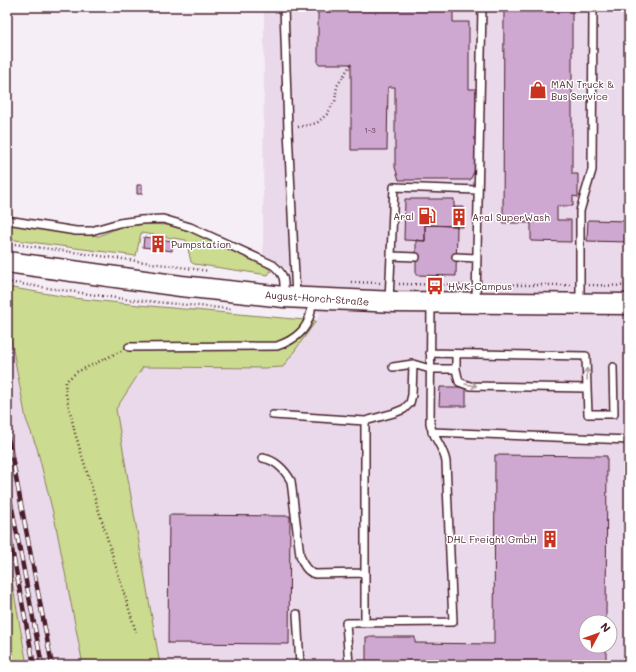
<svg xmlns="http://www.w3.org/2000/svg" width="636" height="672" font-family="Mali,sans-serif">
	<rect width="100%" height="100%" fill="#f5eef6"/>
	<filter id="ink" filterUnits="userSpaceOnUse"><feTurbulence type="fractalNoise" baseFrequency=".025" numOctaves="2"/><feDisplacementMap in="SourceGraphic" scale="8" xChannelSelector="R" yChannelSelector="G"/><feConvolveMatrix kernelMatrix="1 2 1 2 8 2 1 2 1" color-interpolation-filters="sRGB"/></filter>
	<g filter="url(#ink)">
		<path fill="#e9d9eb" fill-rule="evenodd" d="M 264,7 L 629,7 L 629,665 L 160,665 L 116,409 L 143,367 L 265,368 L 305,336 L 321,313 L 288,309 L 288,270 L 263,254 ZM 586,622 L 610,622 L 610,646 L 586,646 Z
			M 7,318 L 26,419 L 37,448 L 55,521 L 83,665 L 27,665 L 7,554 Z"/>
		<path fill="#cbdb8f" stroke="#8a7d5d" d="M 7,224 L 50,231 L 99,236 L 120,227 L 147,224 L 169,225 L 193,232 L 262,263 L 271,271 L 268,275 L 194,264 L 191,262 L 186,240 L 141,233 L 136,256 L 7,239 Z
			M 7,287 L 73,298 L 139,305 L 316,321 L 283,367 L 265,368 L 143,367 L 116,409 L 160,665 L 83,665 L 55,521 L 37,448 L 26,419 L 7,318 Z
			M 7,554 L 27,665 L 7,665 Z"/>
		<path fill="#cea8d0" stroke="#4a1f2b" d="M 318,7 L 453,7 L 453,22 L 469,22 L 469,89 L 476,89 L 476,168 L 470,180 L 399,180 L 395,167 L 395,87 L 388,87 L 387,150 L 351,150 L 351,64 L 318,64 Z
			M 504,7 L 572,7 L 572,174 L 578,174 L 578,197 L 573,196 L 573,206 L 557,206 L 557,220 L 571,220 L 571,242 L 531,241 L 531,223 L 503,223 Z
			M 137,185 L 142,185 L 142,194 L 137,194 Z
			M 405,199 L 454,199 L 454,226 L 425,225 L 425,241 L 404,240 Z
			M 454,207 L 464,207 L 463,227 L 456,227 L 457,226 L 454,226 Z
			M 588,220 L 629,221 L 629,242 L 587,241 Z
			M 425,225 L 457,226 L 456,276 L 416,275 L 416,240 L 425,241 Z
			M 144,237 L 173,241 L 172,251 L 143,247 Z
			M 440,387 L 466,387 L 466,406 L 439,406 Z
			M 495,455 L 607,456 L 606,622 L 586,622 L 586,646 L 606,646 L 606,665 L 366,665 L 366,637 L 415,637 L 415,643 L 494,644 Z
			M 169,515 L 290,516 L 289,644 L 168,643 Z"/>
		<g fill="none" stroke-linecap="round" stroke-linejoin="round">
			<g stroke="#4a1f2b" stroke-width="10">
				<path id="lane" d="M 284,7 L 288,130 L 296,297
					M 7,220 L 76,231 L 91,231 L 119,223 L 141,220 L 163,219 L 190,227 L 273,265 C 286,276 284,280 284,295
					M 391,256 L 416,257
					M 456,257 L 477,258
					M 389,301 L 394,187 L 478,190
					M 476,301 L 482,7
					M 580,302 L 580,211 L 592,170 L 593,7
					M 129,347 L 277,346 C 292,341 306,332 310,315 C 312,310 311,304 311,299
					M 456,354 L 456,369
					M 393,367 L 413,364 L 430,369 L 456,369 L 459,382 L 470,386 L 587,388 L 586,356 L 430,353
					M 587,388 L 588,414 L 614,414 L 613,367
					M 273,415 L 365,421 L 394,413 L 404,409 L 410,403 L 412,395 L 413,364
					M 365,421 L 365,622
					M 432,432 L 629,440
					M 263,458 C 275,460 285,470 291,481 L 300,555 C 303,563 305,571 315,574 L 365,573
					M 297,614 L 300,665
					M 349,665 L 346,623 L 453,622 L 446,462 C 444,447 432,437 430,423 L 431,303"/>
			</g>
			<g stroke="#4a1f2b" stroke-width="23">
				<path id="secondary" d="M 7,262 L 181,286 L 284,297 L 396,302 L 629,304"/>
			</g>
			<path stroke="#4a1f2b" stroke-width="2.5" stroke-dasharray="1 3" stroke-linecap="butt" d="M 298,127 L 317,123 L 327,114 L 335,101 L 337,86 L 351,64
				M 7,243 L 209,271
				M 7,282 L 123,299 L 231,309
				M 351,282 L 380,283
				M 399,284 L 464,285
				M 485,285 L 572,285
				M 589,285 L 629,286
				M 121,351 L 77,372 L 66,381 L 65,390 L 75,433 L 136,632"/>
			<use href="#lane" stroke="#fff" stroke-width="7"/>
			<use href="#secondary" stroke="#fff" stroke-width="20"/>
			<g stroke="#4a1f2b" stroke-width="4.5">
				<path id="rail" d="M 7,431 L 52,665
					M 7,482 L 42,665
					M 7,523 L 34,665"/>
			</g>
			<use href="#rail" stroke="#fff" stroke-width="3" stroke-dasharray="9" stroke-linecap="butt"/>
		</g>
		<defs><path id="oneway-shaft" d="M-6 0H5M1.5-3L5.5 0L1.5 3" fill="none" stroke-width="1.6" stroke-linecap="round" stroke-linejoin="round"/></defs>
		<g stroke="#ae9aa0">
			<use href="#oneway-shaft" transform="translate(587 374) rotate(-92)"/>
			<use href="#oneway-shaft" transform="translate(471 385) rotate(8)"/>
		</g>
	</g>
	<defs>
		<g id="shop-bare" transform="scale(1.38)"><path d="M-5-2.5h2.3a2.7 3.5 0 0 1 5.4 0H5L5.5 6h-11ZM-1.5-2.5h3a1.5 2.3 0 0 0-3 0Z" fill="#c8321e" stroke="#fff" stroke-width="2.5" paint-order="stroke"/></g>
		<g id="fuel-bare" transform="scale(1.38)"><path d="M-5.5-6h7V0h2V4h1.3V-2.5L3-4.5l.8-.8L6-3V5H2.5V1h-1V6h-7ZM-4.2-4.7v3.2H.2V-4.7Z" fill="#c8321e" stroke="#fff" stroke-width="2.5" paint-order="stroke"/></g>
		<g id="building-bare" transform="scale(1.38)"><path d="M-4-6H4V6H1V3H-1V6H-4ZM-2.5-4.3h1.7v1.8h-1.7ZM.8-4.3h1.7v1.8H.8ZM-2.5-1h1.7V.8h-1.7ZM.8-1h1.7V.8H.8Z" fill="#c8321e" stroke="#fff" stroke-width="2.5" paint-order="stroke"/></g>
		<g id="bus-bare" transform="scale(1.38)"><path d="M-5-6H5V4H4V6H2V4H-2V6H-4V4H-5ZM-3.5-4V0h7V-4ZM-3.5 1.2v1.5H-2V1.2ZM2 1.2v1.5H3.5V1.2Z" fill="#c8321e" stroke="#fff" stroke-width="2.5" paint-order="stroke"/></g>
	</defs>
	<g fill-rule="evenodd">
		<use href="#shop-bare" x="538" y="90"/>
		<use href="#fuel-bare" x="427" y="216"/>
		<use href="#building-bare" x="459" y="217"/>
		<use href="#building-bare" x="158" y="244"/>
		<use href="#bus-bare" x="435" y="286"/>
		<use href="#building-bare" x="550" y="539"/>
	</g>
	<g text-anchor="middle" dominant-baseline="central" stroke-width="3" stroke-linejoin="round" paint-order="stroke">
		<g font-size="8" fill="#6b4154">
			<text x="370" y="130">1-3</text>
		</g>
		<g font-size="10" fill="#4a1f2b" stroke="#fff" text-anchor="start">
			<text x="551" y="84">MAN Truck &amp;<tspan x="551" dy="12">Bus Service</tspan></text>
			<text x="414" y="216" text-anchor="end">Aral</text>
			<text x="472" y="217">Aral SuperWash</text>
			<text x="171" y="244">Pumpstation</text>
			<text x="448" y="286">HWK-Campus</text>
			<text x="537" y="539" text-anchor="end">DHL Freight GmbH</text>
		</g>
		<g font-size="10" fill="#4a1f2b" stroke="#fff">
			<text transform="translate(317 298) rotate(4)">August-Horch-Straße</text>
		</g>
	</g>
	<rect width="636" height="672" fill="none" stroke="#fff" stroke-width="24"/>
	<rect x="12" y="12" width="612" height="648" fill="none" stroke="#4a1f2b" stroke-width="1.5" filter="url(#ink)"/>
	<g transform="translate(598 634) rotate(49)"><circle r="19" fill="#ffffff" stroke="#b7a5aa"/>
	<path d="M0-3L7 15L0 10L-7 15Z" fill="#c8321e"/>
	<text y="-6" font-size="11" font-weight="bold" text-anchor="middle" fill="#4a1f2b">N</text>
	</g>
</svg>
